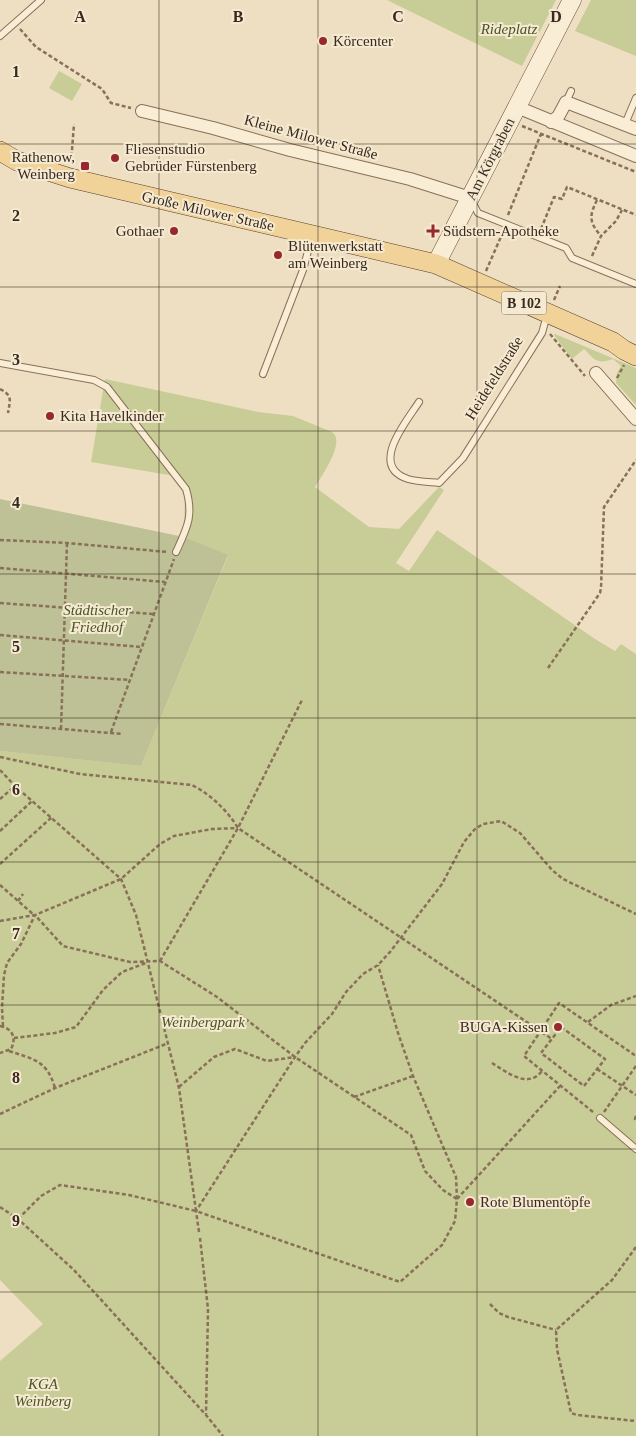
<svg xmlns="http://www.w3.org/2000/svg" width="636" height="1436" font-family="Georgia,serif">
	<rect width="100%" height="100%" fill="#eedfc2"/>
	<path fill="#c8cc96" d="M 387,0 L 556,0 L 522,66 Z
		M 591,0 L 636,0 L 636,56 L 575,31 Z
		M 59,71 L 82,84 L 72,101 L 49,88 Z
		M 555,334 L 636,368 L 636,405 L 616,383 L 617,373 L 621,366 L 613,359 C 597,365 594,359 584,349 L 572,359 L 554,335 Z
		M 105,379 L 258,412 L 293,416 L 332,432 C 346,442 322,475 315,487 L 369,527 L 399,529 L 439,487 L 444,490 L 396,563 L 409,571 L 437,530 L 595,639 L 615,651 L 621,644 L 636,654 L 636,1436 L 0,1436 L 0,1361 L 43,1324 L 0,1280 L 0,751 L 141,766 L 228,556 L 184,537 L 185,489 L 175,476 L 91,462 Z"/>
	<path fill="#bdc195" d="M 0,499 L 184,537 L 228,555 L 141,766 L 0,751 Z"/>
	<g fill="none" stroke-linecap="round" stroke-linejoin="round">
		<g stroke="#887059" stroke-width="8">
			<path id="lane" d="M 0,36 L 41,0
				M 566,102 L 571,91
				M 625,124 L 636,98
				M 472,201 L 478,213 L 566,248 L 572,258 L 636,284
				M 0,363 L 94,380 L 107,387 L 186,489 C 194,516 187,528 176,552
				M 263,374 L 303,270 L 312,236
				M 419,402 C 407,421 368,466 408,479 C 418,482 429,482 439,483 L 463,458 L 542,333 L 547,315
				M 600,1118 L 636,1149"/>
		</g>
		<g stroke="#887059" stroke-width="14">
			<path id="street" d="M 517,107 L 636,156
				M 142,111 L 213,128 L 290,150 L 410,179 L 470,198
				M 551,122 L 558,117 L 566,102 L 636,129
				M 596,373 L 636,419"/>
		</g>
		<g stroke="#69513c" stroke-width="19">
			<path id="secondary" d="M 436,264 L 572,0"/>
		</g>
		<g stroke="#553e2d" stroke-width="20">
			<path id="primary" d="M 0,151 L 17,161 L 70,178 L 436,264 L 613,342 L 624,350 L 636,356"/>
		</g>
		<path stroke="#887059" stroke-width="2.5" stroke-dasharray="4 2.5" stroke-linecap="butt" d="M 20,29 L 36,47 L 102,89 L 111,103 L 131,108
			M 522,126 L 636,172
			M 71,163 L 74,124
			M 597,200 C 589,216 589,222 601,236
			M 508,215 L 541,134
			M 541,229 L 554,197 L 562,199 L 567,187 L 636,215
			M 592,256 L 601,236 L 616,221 L 622,210
			M 486,271 L 503,232
			M 554,300 L 560,286
			M 550,334 L 585,376
			M 617,378 L 624,365
			M 0,389 C 13,396 10,400 8,413
			M 0,540 L 67,543 L 168,552
			M 0,568 L 165,582
			M 0,603 L 153,614
			M 0,635 L 141,647
			M 548,668 L 600,593 L 601,588 L 604,507 L 636,460
			M 0,672 L 130,680
			M 0,724 L 123,734
			M 61,729 L 67,543
			M 111,732 L 174,559
			M 0,757 L 80,774 L 192,785 C 211,795 226,809 238,828 L 552,1039
			M 0,770 L 15,786 L 121,879 L 136,915 L 179,1088 L 196,1211 L 400,1282 L 442,1245 L 455,1221 L 457,1199 L 456,1177 L 413,1076 L 398,1033 L 378,965
			M 0,799 L 15,786
			M 0,831 L 32,801
			M 0,864 L 52,817
			M 0,885 L 34,915
			M 18,901 L 23,894
			M 0,921 L 35,915 L 63,946 L 130,962 L 160,961 L 217,997 L 295,1057 L 411,1135 L 425,1171 L 443,1190 L 457,1199
			M 160,961 L 238,828 L 302,700
			M 588,1022 L 611,1005 L 636,996
			M 0,1026 C 12,1028 17,1038 11,1049 L 0,1053
			M 3,1026 L 2,1008 L 4,975 L 7,963 L 21,944 L 35,915 L 121,879 L 160,844 L 174,836 L 212,829 L 238,828
			M 561,1027 L 605,1059 L 584,1086 L 541,1053 Z
			M 14,1038 L 55,1033 L 76,1027 L 103,990 L 122,972 L 146,963
			M 9,1051 C 33,1059 47,1060 55,1088
			M 492,1063 C 508,1073 528,1089 542,1071
			M 597,1069 L 636,1095
			M 179,1087 L 214,1057 L 235,1049 L 267,1061 L 295,1057
			M 354,1097 L 413,1076
			M 593,1112 L 524,1056 L 559,1003 L 636,1056
			M 604,1112 L 636,1066
			M 0,1114 L 55,1088 L 166,1044
			M 636,1116 L 635,1119 L 636,1120
			M 457,1199 L 560,1086
			M 0,1207 L 18,1219 L 74,1270 L 206,1415 L 223,1436
			M 18,1219 L 41,1196 L 60,1185 L 129,1195 L 196,1211
			M 199,1232 L 196,1211 L 295,1057 L 305,1043 L 332,1014 L 346,992 L 363,974 L 378,965 L 390,952 L 442,884 L 464,842 L 475,829 L 483,824 L 501,821 L 509,826 L 520,833 L 552,870 L 563,879 L 636,914
			M 200,1238 L 208,1309 L 206,1414
			M 636,1247 L 612,1280 L 556,1330 L 557,1349 L 571,1413 L 577,1415 L 636,1421
			M 490,1304 L 499,1313 L 508,1317 L 556,1330"/>
		<use href="#lane" stroke="#f9edd5" stroke-width="6"/>
		<use href="#street" stroke="#f9edd5" stroke-width="12"/>
		<use href="#secondary" stroke="#f9edd5" stroke-width="18"/>
		<use href="#primary" stroke="#f1d399" stroke-width="19"/>
	</g>
	<path fill="none" stroke="#37291d" stroke-width="1" stroke-opacity="0.55" d="M 159,0 L 159,1436M 318,0 L 318,1436M 477,0 L 477,1436M 0,144 L 636,144M 0,287 L 636,287M 0,431 L 636,431M 0,574 L 636,574M 0,718 L 636,718M 0,862 L 636,862M 0,1005 L 636,1005M 0,1149 L 636,1149M 0,1292 L 636,1292"/>
	<g fill="#97292e" stroke="#f5ead1" stroke-width="2">
		<circle cx="323" cy="41" r="5"/>
		<circle cx="115" cy="158" r="5"/>
		<rect x="80" y="161" width="10" height="10" rx="2.5"/>
		<circle cx="174" cy="231" r="5"/>
		<path d="M430.5 223.5h5v5h5v5h-5v5h-5v-5h-5v-5h5z"/>
		<circle cx="278" cy="255" r="5"/>
		<circle cx="50" cy="416" r="5"/>
		<circle cx="558" cy="1027" r="5"/>
		<circle cx="470" cy="1202" r="5"/>
	</g>
	<g text-anchor="middle" dominant-baseline="central" stroke-width="4" stroke-linejoin="round" paint-order="stroke">
		<rect fill="#f5ead1" stroke="#706353" stroke-width="1" x="501.5" y="291.5" width="45" height="23" rx="4"/>
		<g font-size="14" font-weight="bold" fill="#37291d">
			<text x="524" y="303">B 102</text>
		</g>
		<g font-size="15" font-style="italic" fill="#495424" stroke="#f5ead1">
			<text x="509" y="29">Rideplatz</text>
			<text x="97" y="610">Städtischer<tspan x="97" dy="17">Friedhof</tspan></text>
			<text x="203" y="1022">Weinbergpark</text>
			<text x="43" y="1384">KGA<tspan x="43" dy="17">Weinberg</tspan></text>
		</g>
		<g font-size="15" fill="#37291d" stroke="#f5ead1" text-anchor="start">
			<text x="333" y="41">Körcenter</text>
			<text x="125" y="149">Fliesenstudio<tspan x="125" dy="17">Gebrüder Fürstenberg</tspan></text>
			<text x="75" y="157" text-anchor="end">Rathenow,<tspan x="75" dy="17">Weinberg</tspan></text>
			<text x="164" y="231" text-anchor="end">Gothaer</text>
			<text x="443" y="231">Südstern-Apotheke</text>
			<text x="288" y="246">Blütenwerkstatt<tspan x="288" dy="17">am Weinberg</tspan></text>
			<text x="60" y="416">Kita Havelkinder</text>
			<text x="548" y="1027" text-anchor="end">BUGA-Kissen</text>
			<text x="480" y="1202">Rote Blumentöpfe</text>
		</g>
		<g font-size="15" fill="#37291d" stroke="#f5ead1">
			<text transform="translate(311 137) rotate(15)">Kleine Milower Straße</text>
			<text transform="translate(490 159) rotate(-63)">Am Körgraben</text>
			<text transform="translate(208 211) rotate(13)">Große Milower Straße</text>
			<text transform="translate(494 378) rotate(-58)">Heidefeldstraße</text>
		</g>
	</g>
	<g font-size="16" text-anchor="middle" font-weight="bold" fill="#37291d" stroke="#f5ead1" stroke-width="4" stroke-linejoin="round" paint-order="stroke">
		<text x="80" y="22">A</text>
		<text x="238" y="22">B</text>
		<text x="398" y="22">C</text>
		<text x="556" y="22">D</text>
		<text x="16" y="77">1</text>
		<text x="16" y="221">2</text>
		<text x="16" y="365">3</text>
		<text x="16" y="508">4</text>
		<text x="16" y="652">5</text>
		<text x="16" y="795">6</text>
		<text x="16" y="939">7</text>
		<text x="16" y="1083">8</text>
		<text x="16" y="1226">9</text>
	</g>
</svg>
